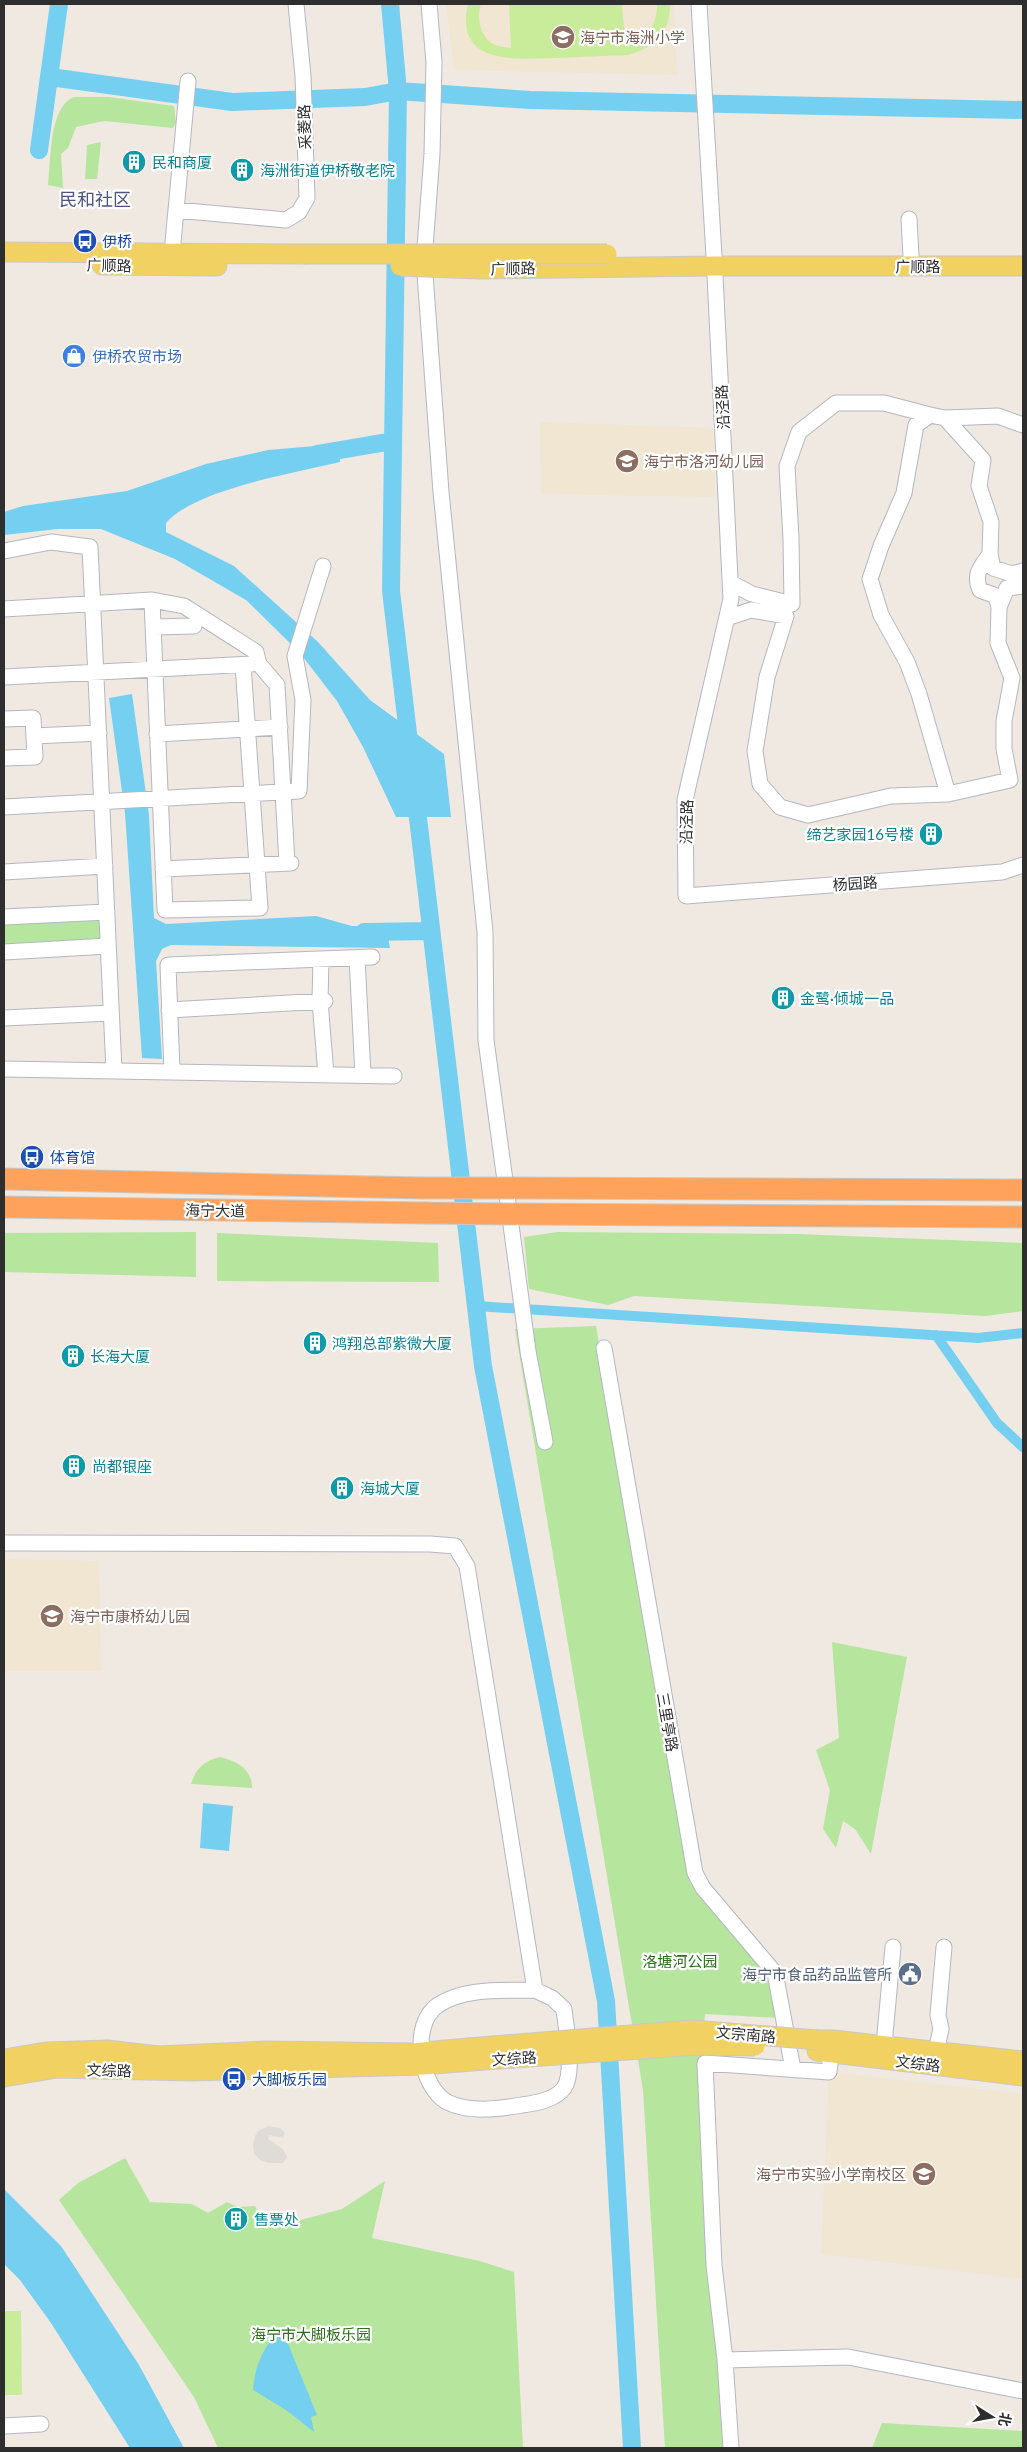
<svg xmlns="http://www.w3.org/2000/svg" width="1027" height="2452" font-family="Lato,'Noto Sans SC',sans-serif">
	<rect width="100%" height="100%" fill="#efe9e1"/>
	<path fill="#f0e6d1" d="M 446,4 L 674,4 L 677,75 L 454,70 Z
		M 540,422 L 713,428 L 715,497 L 541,494 Z
		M 4,1559 L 99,1561 L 101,1671 L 4,1671 Z
		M 829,2072 L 1023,2094 L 1023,2279 L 821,2254 Z"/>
	<path fill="#b6e59e" d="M 74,97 L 109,97 L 174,106 L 176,123 L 173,128 L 104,121 L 76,127 L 68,148 L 61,154 L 63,188 L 48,185 C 51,161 49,106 74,97 Z
		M 101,142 L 97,179 L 85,179 L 87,145 Z
		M 103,915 L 103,942 L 4,947 L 4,920 Z
		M 196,1232 L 196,1277 L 4,1272 L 4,1233 Z
		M 558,1232 L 797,1234 L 1023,1243 L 1023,1311 L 985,1316 L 634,1296 L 608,1305 L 529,1289 L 524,1237 Z
		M 217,1233 L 438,1243 L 439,1282 L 217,1281 Z
		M 596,1326 L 690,1883 L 769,1975 L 779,2018 L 705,2014 L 701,2066 L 726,2448 L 665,2448 L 643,2090 L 515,1329 Z
		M 832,1642 L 907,1657 L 871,1854 L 855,1829 L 843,1821 L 836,1848 L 823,1829 L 830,1790 L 816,1750 L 839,1738 Z
		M 220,1757 C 237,1761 252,1769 252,1788 L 191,1784 C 196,1768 204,1761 220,1757 Z
		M 125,2158 L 150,2202 L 192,2204 L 208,2213 L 227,2202 L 238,2207 L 255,2206 L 261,2217 L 293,2222 L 342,2209 L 385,2181 L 372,2238 L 480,2261 L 514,2272 L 523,2448 L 218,2448 L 194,2397 L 59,2200 L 78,2183 Z
		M 882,2423 L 1023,2431 L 1023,2448 L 872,2448 Z"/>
	<path fill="#c9ec9a" d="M 468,4 L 481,4 C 476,18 480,38 495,45 C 500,47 506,47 511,48 L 509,4 L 622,4 L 625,42 C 646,42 658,24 657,4 L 670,4 C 671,32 654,48 628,55 C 603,56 579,57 555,58 C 514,59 454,65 468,4 Z
		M 4,2311 L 21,2311 L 22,2395 L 4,2395 Z"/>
	<path fill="#dfdcd8" d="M 268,2126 L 280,2128 L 285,2132 L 283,2138 L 269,2135 L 268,2139 L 283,2149 L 287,2157 L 283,2163 L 269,2163 L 260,2160 L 254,2154 L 253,2144 L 255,2136 L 258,2131 Z"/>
	<path fill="#75cff0" d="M 339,444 L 340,462 C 295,473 195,489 166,523 L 166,532 L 234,566 L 318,642 L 370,700 L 444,754 L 451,817 L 396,817 L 363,747 L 337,701 L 300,653 L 246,600 L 175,559 L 101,529 L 58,529 L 4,535 L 4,512 L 23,506 L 127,491 L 206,464 L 268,450 Z
		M 132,694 L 149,815 L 154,918 L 166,924 L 316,916 L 352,926 L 386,927 L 390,948 L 171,945 L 162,949 L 156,961 L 162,1059 L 142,1058 L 125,813 L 109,698 Z
		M 203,1803 L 233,1806 L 229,1851 L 200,1848 Z
		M 4,2189 L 61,2246 L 139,2365 L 184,2448 L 130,2448 L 51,2323 L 20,2280 L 4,2264 Z
		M 282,2329 L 317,2415 L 311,2417 L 314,2432 L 286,2410 L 253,2390 C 255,2365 263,2346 282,2329 Z"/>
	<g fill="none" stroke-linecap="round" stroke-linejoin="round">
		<path stroke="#75cff0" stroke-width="10" d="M 476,1306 L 978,1338 L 1023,1333
			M 936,1335 L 997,1423 L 1023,1447"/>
		<path stroke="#75cff0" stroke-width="18" d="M 390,4 L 398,91 L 391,591 L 410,750
			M 50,77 L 232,102 L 365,97 L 398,91 L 530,100 L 1023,110
			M 39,150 L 59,4
			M 317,454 L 393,441
			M 415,793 L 483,1366 L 606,2001 L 632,2448
			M 364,932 L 431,931"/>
		<g stroke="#b4b7c1" stroke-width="17">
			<path id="minor" d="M 429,4 L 434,62 L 432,154 L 424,261 L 441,492 L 485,932 L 486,1040 L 528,1351 L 545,1442
				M 699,4 L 714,256 L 731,599 L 685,800 L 686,896 L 1002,872 L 1023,865
				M 176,210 L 286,220 L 299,212 L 307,198 L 303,76 L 296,4
				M 909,219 L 911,256
				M 172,253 L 188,81
				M 945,418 L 983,460 L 979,486 L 991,522 L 990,554 L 993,568 L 1012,574 L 1023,571
				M 4,551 L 51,542 L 90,547 L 114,1071
				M 990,554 C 981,567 973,574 980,590 L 996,596 L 999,607
				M 731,583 L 752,594 L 792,604 L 791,539 L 787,466 L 799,432 L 836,403 L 884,403 L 930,415
				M 152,600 L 165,910 L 260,908 L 243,665
				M 4,609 L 152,600 L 184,606 L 256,652 L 259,664 L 277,685 L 287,863
				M 727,618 L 751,610 L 786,616 L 767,677 L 755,751 L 760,784 L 780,807 L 808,815 L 891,796 L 948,794 L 1010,780 L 1004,749 L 1004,721 L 1012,678 L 998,643 L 999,607 L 1007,588 L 1023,586
				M 153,627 L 194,626
				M 4,677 L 252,664
				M 4,719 L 33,718 L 35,757 L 4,758
				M 157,734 L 280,727
				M 34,736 L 99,733
				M 948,794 L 919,694 L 907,662 L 881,615 L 870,579 L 881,546 L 904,493 L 916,425 L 930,415 L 945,418 L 998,416 L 1023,425
				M 4,807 L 299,791 L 303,700 L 295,656 L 323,566
				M 163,869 L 291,863
				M 4,872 L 105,866
				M 4,917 L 107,912
				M 4,952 L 108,946
				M 357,958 L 363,1075
				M 321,959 L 320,1001 L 326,1075
				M 169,1010 L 325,1001
				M 4,1018 L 111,1013
				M 4,1069 L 394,1076
				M 172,1072 L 168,965 L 372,957
				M 604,1348 L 695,1873 L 703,1888 L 775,1973 L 793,2069
				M 4,1543 L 430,1544 L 455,1546 L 467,1566 L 535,1990 L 552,1998 L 564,2009 C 566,2029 575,2072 564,2088 C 555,2100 536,2103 522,2105 C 499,2109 469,2113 447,2102 C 419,2086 410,2024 438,2005 C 466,1987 504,1991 535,1990
				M 884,2045 L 893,1947
				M 936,2051 L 941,2029 L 938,2015 L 944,1947
				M 725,2360 L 848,2357 L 1023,2391
				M 4,2426 L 41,2424
				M 731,2448 L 725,2360 L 714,2265 L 705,2063 L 829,2072 L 832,2044"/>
		</g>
		<g stroke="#c9c9c9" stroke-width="21">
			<path id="major" d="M 4,252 L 305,254
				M 102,265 L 217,266
				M 479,269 L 715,266 L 1023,266
				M 818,2040 L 833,2040 L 1023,2061
				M 817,2051 L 1023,2076
				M 4,2059 L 46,2052 L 107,2050 L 158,2056 L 265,2051 L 412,2053 L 468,2048
				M 4,2077 L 57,2068 L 192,2071 L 423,2065 L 472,2061"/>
		</g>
		<g stroke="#c9c9c9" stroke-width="23">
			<path id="highway" d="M 4,1179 L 422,1188
				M 514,1188 L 1023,1190
				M 4,1207 L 425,1213
				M 517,1214 L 1023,1217"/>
		</g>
		<use href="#minor" stroke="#fff" stroke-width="15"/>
		<use href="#major" stroke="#f2d163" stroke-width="19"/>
		<use href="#highway" stroke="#ffa35c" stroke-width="21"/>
		<g stroke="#c9c9c9" stroke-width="21" stroke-linecap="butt">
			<path id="major-bridge" d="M 305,254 L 607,254
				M 400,266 L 479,269
				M 468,2048 L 692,2030 L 818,2040
				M 472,2061 L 697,2045 L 755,2046"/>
		</g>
		<g stroke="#c9c9c9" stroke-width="23" stroke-linecap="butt">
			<path id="highway-bridge" d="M 422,1188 L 514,1188
				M 425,1213 L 517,1214"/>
		</g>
		<use href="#major-bridge" stroke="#f2d163" stroke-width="19"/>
		<use href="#highway-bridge" stroke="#ffa35c" stroke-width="21"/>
	</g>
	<defs>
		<g id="school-disc" transform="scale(1.25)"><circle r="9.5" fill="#8d6e63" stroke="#fff"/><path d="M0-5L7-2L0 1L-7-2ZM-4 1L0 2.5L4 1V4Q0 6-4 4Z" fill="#fff"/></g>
		<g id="building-disc" transform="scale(1.25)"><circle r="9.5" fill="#0f9aa8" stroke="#fff"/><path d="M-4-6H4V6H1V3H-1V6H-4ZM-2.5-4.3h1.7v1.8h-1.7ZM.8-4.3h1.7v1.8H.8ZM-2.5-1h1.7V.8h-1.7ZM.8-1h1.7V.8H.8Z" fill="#fff"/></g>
		<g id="bus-disc" transform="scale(1.25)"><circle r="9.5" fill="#1a4fb4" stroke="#fff"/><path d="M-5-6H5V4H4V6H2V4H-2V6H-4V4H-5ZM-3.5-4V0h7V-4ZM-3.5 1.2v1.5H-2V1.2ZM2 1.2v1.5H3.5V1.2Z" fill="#fff"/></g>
		<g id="shop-disc" transform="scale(1.25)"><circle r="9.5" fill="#3f7fe0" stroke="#fff"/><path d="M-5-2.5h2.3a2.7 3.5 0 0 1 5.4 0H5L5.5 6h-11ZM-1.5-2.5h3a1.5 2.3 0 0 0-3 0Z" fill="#fff"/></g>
		<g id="civic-disc" transform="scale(1.25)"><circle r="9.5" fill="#5c6f8a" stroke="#fff"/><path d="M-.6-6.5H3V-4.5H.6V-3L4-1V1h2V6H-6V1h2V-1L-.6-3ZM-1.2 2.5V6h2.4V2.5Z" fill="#fff"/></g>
	</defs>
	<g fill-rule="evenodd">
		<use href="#school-disc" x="563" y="37"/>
		<use href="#building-disc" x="134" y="162"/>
		<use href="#building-disc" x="242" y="170"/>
		<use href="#bus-disc" x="85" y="241"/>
		<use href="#shop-disc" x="74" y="356"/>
		<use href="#school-disc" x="627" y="461"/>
		<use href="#building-disc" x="931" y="834"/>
		<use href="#building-disc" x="783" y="998"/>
		<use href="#bus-disc" x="32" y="1157"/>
		<use href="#building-disc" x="315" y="1343"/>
		<use href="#building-disc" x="73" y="1356"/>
		<use href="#building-disc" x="74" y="1466"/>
		<use href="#building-disc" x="342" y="1488"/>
		<use href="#school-disc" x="52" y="1616"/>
		<use href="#civic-disc" x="910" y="1974"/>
		<use href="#bus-disc" x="234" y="2079"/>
		<use href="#school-disc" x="924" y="2174"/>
		<use href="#building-disc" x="236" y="2219"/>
	</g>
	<g text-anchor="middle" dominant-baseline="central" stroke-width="4.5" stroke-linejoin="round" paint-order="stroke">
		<g font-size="15" fill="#785e54" stroke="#fff" text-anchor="start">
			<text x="580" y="37">海宁市海洲小学</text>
			<text x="644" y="461">海宁市洛河幼儿园</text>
			<text x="70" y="1616">海宁市康桥幼儿园</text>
			<text x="906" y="2174" text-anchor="end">海宁市实验小学南校区</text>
		</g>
		<g font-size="15" fill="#2e2e2e" stroke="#fff">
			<text transform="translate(304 127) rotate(-92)">采菱路</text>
			<text transform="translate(109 265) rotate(1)">广顺路</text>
			<text x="918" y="266">广顺路</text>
			<text transform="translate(513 268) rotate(-1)">广顺路</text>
			<text transform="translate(722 407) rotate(-93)">沿泾路</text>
			<text transform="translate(686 822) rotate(-89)">沿泾路</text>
			<text transform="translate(855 883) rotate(-4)">杨园路</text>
			<text transform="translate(215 1210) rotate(1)">海宁大道</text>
			<text transform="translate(668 1722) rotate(80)">三里亭路</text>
			<text transform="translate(746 2034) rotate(5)">文宗南路</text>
			<text transform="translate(514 2058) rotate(-4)">文综路</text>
			<text transform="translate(918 2063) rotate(7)">文综路</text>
			<text transform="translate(109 2070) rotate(1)">文综路</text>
		</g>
		<g font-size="15" fill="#0d838f" stroke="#fff" text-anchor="start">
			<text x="152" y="162">民和商厦</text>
			<text x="260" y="170">海洲街道伊桥敬老院</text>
			<text x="914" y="834" text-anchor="end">缔艺家园16号楼</text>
			<text x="800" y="998">金鹭·倾城一品</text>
			<text x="332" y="1343">鸿翔总部紫微大厦</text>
			<text x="90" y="1356">长海大厦</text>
			<text x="92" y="1466">尚都银座</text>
			<text x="360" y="1488">海城大厦</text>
			<text x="254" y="2219">售票处</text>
		</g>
		<g font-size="15" fill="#164399" stroke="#fff" text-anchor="start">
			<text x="102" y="241">伊桥</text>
			<text x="50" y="1157">体育馆</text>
			<text x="252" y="2079">大脚板乐园</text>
		</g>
		<g font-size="15" fill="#366cbe" stroke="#fff" text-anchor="start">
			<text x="92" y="356">伊桥农贸市场</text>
		</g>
		<g font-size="15" fill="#2c6e1b" stroke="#fff">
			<text x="680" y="1961">洛塘河公园</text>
			<text x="311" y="2334">海宁市大脚板乐园</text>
		</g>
		<g font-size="15" fill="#4e5e75" stroke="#fff" text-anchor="end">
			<text x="892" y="1974">海宁市食品药品监管所</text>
		</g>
		<g font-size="18" fill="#4d5680" stroke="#fff">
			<text x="95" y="199">民和社区</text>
		</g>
	</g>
	<rect width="1027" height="2452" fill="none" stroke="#2e2e2e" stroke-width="10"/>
	<g transform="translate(992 2417) rotate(101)" stroke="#ffffff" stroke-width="4" paint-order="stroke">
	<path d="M0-4L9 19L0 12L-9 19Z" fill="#2e2e2e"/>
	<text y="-8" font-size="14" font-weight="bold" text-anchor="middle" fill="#2e2e2e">北</text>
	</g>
</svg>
